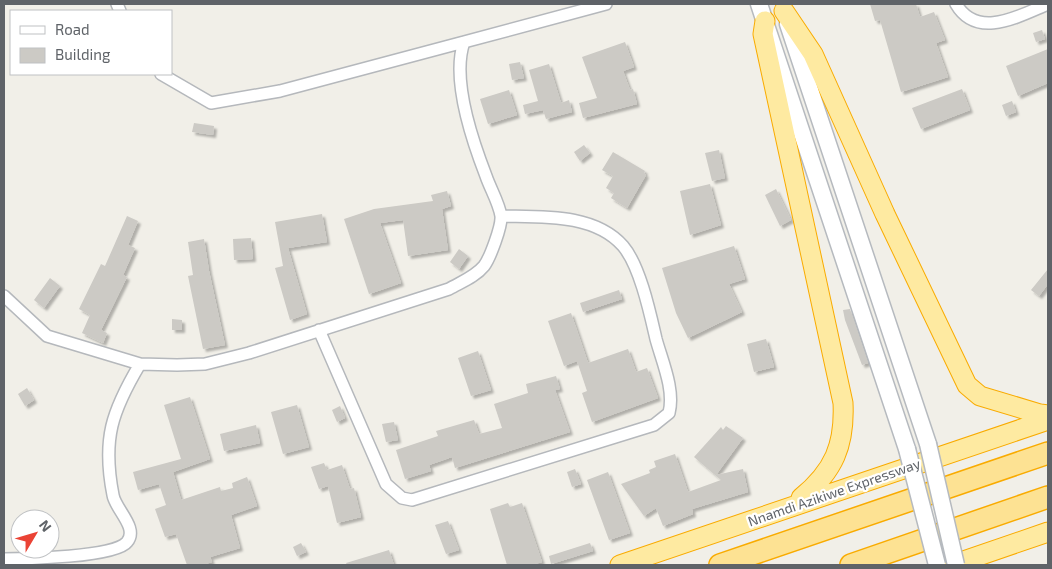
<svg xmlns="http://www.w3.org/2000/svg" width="1052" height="569" font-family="'Exo 2',sans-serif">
	<defs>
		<filter id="shadow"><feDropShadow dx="3" dy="3" stdDeviation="1" flood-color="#0004"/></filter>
	</defs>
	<rect width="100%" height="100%" fill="#f1efe8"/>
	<path fill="#cccac5" filter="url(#shadow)" d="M 870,4 L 916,4 L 920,17 L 934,12 L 945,40 L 936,43 L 948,77 L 901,92 L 880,20 L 875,21 Z
		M 1042,30 L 1045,39 L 1036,42 L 1033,33 Z
		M 625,42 L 634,67 L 623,71 L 630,90 L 633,89 L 637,104 L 583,118 L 579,103 L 597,98 L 582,57 Z
		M 1048,49 L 1048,83 L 1018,96 L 1006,66 Z
		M 520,62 L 524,78 L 512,80 L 509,64 Z
		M 549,64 L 561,103 L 569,100 L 572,112 L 546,119 L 543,110 L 525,114 L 523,105 L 538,101 L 529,70 Z
		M 962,89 L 970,110 L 921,129 L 912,108 Z
		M 509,90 L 517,115 L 488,124 L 480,99 Z
		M 1012,101 L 1016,112 L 1006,116 L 1002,105 Z
		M 194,123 L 214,126 L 213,135 L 192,132 Z
		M 584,145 L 590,153 L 580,161 L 574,152 Z
		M 719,150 L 725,178 L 712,181 L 705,153 Z
		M 613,152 L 645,171 L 644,173 L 646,175 L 627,208 L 611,198 L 614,193 L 606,188 L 613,176 L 602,170 Z
		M 710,184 L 721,225 L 690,235 L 680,191 Z
		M 776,189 L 791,220 L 780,226 L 765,195 Z
		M 447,191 L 451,206 L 442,209 L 448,250 L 408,256 L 403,220 L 380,223 L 401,283 L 369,294 L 344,219 L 374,209 L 433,201 L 431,195 Z
		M 322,214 L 327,242 L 288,248 L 307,314 L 290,320 L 275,268 L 283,266 L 275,222 Z
		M 127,216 L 138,221 L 128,245 L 135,248 L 123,275 L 127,277 L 101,330 L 107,333 L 103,343 L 82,333 L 90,315 L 79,309 L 101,264 L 105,266 Z
		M 251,238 L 253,259 L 234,260 L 233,239 Z
		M 204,239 L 209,271 L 225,345 L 203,349 L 188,276 L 193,275 L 188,242 Z
		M 734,246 L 745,279 L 729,284 L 742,312 L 688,338 L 676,313 L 662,268 Z
		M 459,249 L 468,256 L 459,269 L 450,262 Z
		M 1048,269 L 1048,284 L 1039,296 L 1031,290 Z
		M 50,278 L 60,286 L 44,308 L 34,300 Z
		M 619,290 L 622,299 L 583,312 L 580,303 Z
		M 850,309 L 868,363 L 862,365 L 845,320 L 843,310 Z
		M 571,313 L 588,363 L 628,349 L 636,372 L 647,368 L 658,398 L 592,422 L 582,393 L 587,391 L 577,361 L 564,366 L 548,321 Z
		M 172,319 L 182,320 L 182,330 L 172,330 Z
		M 766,339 L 774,367 L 754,372 L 747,344 Z
		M 478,351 L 491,390 L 471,396 L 458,358 Z
		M 556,376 L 560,389 L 555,390 L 570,432 L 455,468 L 452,457 L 429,465 L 431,471 L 405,479 L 396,450 L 438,436 L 436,431 L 474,420 L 479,434 L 502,428 L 494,404 L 528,393 L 526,384 Z
		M 27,388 L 34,400 L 25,406 L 18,394 Z
		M 190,397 L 210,459 L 173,472 L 181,500 L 220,487 L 221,491 L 233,488 L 232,483 L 247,477 L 257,506 L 231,515 L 240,548 L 210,557 L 212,562 L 202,565 L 187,565 L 176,534 L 165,537 L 155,509 L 166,505 L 159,484 L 138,490 L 133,472 L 181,459 L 164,405 Z
		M 297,405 L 309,447 L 283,454 L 271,412 Z
		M 340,406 L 345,418 L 337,422 L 332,410 Z
		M 394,422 L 398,440 L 386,442 L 382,424 Z
		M 256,425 L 260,443 L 224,451 L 220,434 Z
		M 726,426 L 743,438 L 716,475 L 743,469 L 748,492 L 692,509 L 693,514 L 663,526 L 656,508 L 644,516 L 621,484 L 650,473 L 649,470 L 656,467 L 654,461 L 675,454 L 688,492 L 721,480 L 694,457 L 721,427 L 723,430 Z
		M 324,463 L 327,470 L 342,465 L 350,489 L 354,488 L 361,517 L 337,523 L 328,486 L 319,489 L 311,467 Z
		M 575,469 L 581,484 L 572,487 L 567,472 Z
		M 608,472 L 630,533 L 609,540 L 587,480 Z
		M 508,503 L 510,507 L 522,503 L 542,562 L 531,565 L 507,565 L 490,509 Z
		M 448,521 L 459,550 L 446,554 L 435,525 Z
		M 301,543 L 306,552 L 297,556 L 293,547 Z
		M 590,543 L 593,551 L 551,564 L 549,556 Z
		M 389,550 L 394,565 L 347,565 L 346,563 Z"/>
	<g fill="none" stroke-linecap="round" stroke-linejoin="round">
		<g stroke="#b5b8bc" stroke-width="14">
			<path id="minor" d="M 117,4 L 120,11
				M 956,4 C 977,40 1019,16 1048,4
				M 161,74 L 211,103 L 280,91 L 464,42
				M 4,296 L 47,336 L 140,364 L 177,365 L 205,364 L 249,353 L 449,289 C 461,282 475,277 484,266 C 490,258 502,226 501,216 C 499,203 490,188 486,176 C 472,140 451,79 464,42 L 606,4
				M 319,330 L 386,484 L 402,498 L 412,500 L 654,425 L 669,413 C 675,390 662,361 656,339 C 650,313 640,266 623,246 C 594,213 541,217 501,216
				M 4,559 C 25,559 116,557 127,542 C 139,528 115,509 113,495 C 102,439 112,411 140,364"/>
		</g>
		<g stroke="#b6babf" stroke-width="19">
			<path id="secondary" d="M 759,4 L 907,449
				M 788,24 L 928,444"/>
		</g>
		<g stroke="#f9ab00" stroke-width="21">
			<path id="trunk" d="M 784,11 L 813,54 L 885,214 L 967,385 L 980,396 L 1040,414 L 1048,415
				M 765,21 L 763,34 L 843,403 C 845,445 834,471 801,498 L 800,503
				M 620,565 L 1048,420
				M 952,565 L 1048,532"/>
		</g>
		<g stroke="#f9ab00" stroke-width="24">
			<path id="motorway" d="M 720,565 L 1048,453
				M 851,565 L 1048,497"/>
		</g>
		<use href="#minor" stroke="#fff" stroke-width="11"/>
		<use href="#secondary" stroke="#fff" stroke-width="16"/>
		<use href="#trunk" stroke="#feeaa1" stroke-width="19"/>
		<use href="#motorway" stroke="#fde293" stroke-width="21"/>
		<g stroke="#b6babf" stroke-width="19" stroke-linecap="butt">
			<path id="secondary-bridge" d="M 928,444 L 956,565
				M 907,449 L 937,565"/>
		</g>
		<use href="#secondary-bridge" stroke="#fff" stroke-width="16"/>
	</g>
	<g text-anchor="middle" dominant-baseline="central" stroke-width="4.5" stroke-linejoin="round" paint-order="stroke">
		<g font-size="14" fill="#5f6368" stroke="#fff">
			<text transform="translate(834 492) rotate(-19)">Nnamdi Azikiwe Expressway</text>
		</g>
	</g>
	<rect width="1052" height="569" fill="none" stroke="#5f6368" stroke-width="10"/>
	<rect x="10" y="10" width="162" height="65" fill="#ffffff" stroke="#bfc1c3"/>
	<rect x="20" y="26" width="25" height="8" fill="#ffffff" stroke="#bfc1c3"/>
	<text x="55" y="35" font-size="15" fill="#5f6368">Road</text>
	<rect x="20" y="48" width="25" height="15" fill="#cccac5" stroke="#bfc1c3"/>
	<text x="55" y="60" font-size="15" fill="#5f6368">Building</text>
	<g transform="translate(35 534) rotate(52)"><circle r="24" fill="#ffffff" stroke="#bfc1c3"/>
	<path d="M0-4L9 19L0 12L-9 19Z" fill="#ea4335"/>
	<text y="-8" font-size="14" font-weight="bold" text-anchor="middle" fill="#5f6368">N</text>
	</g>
</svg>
